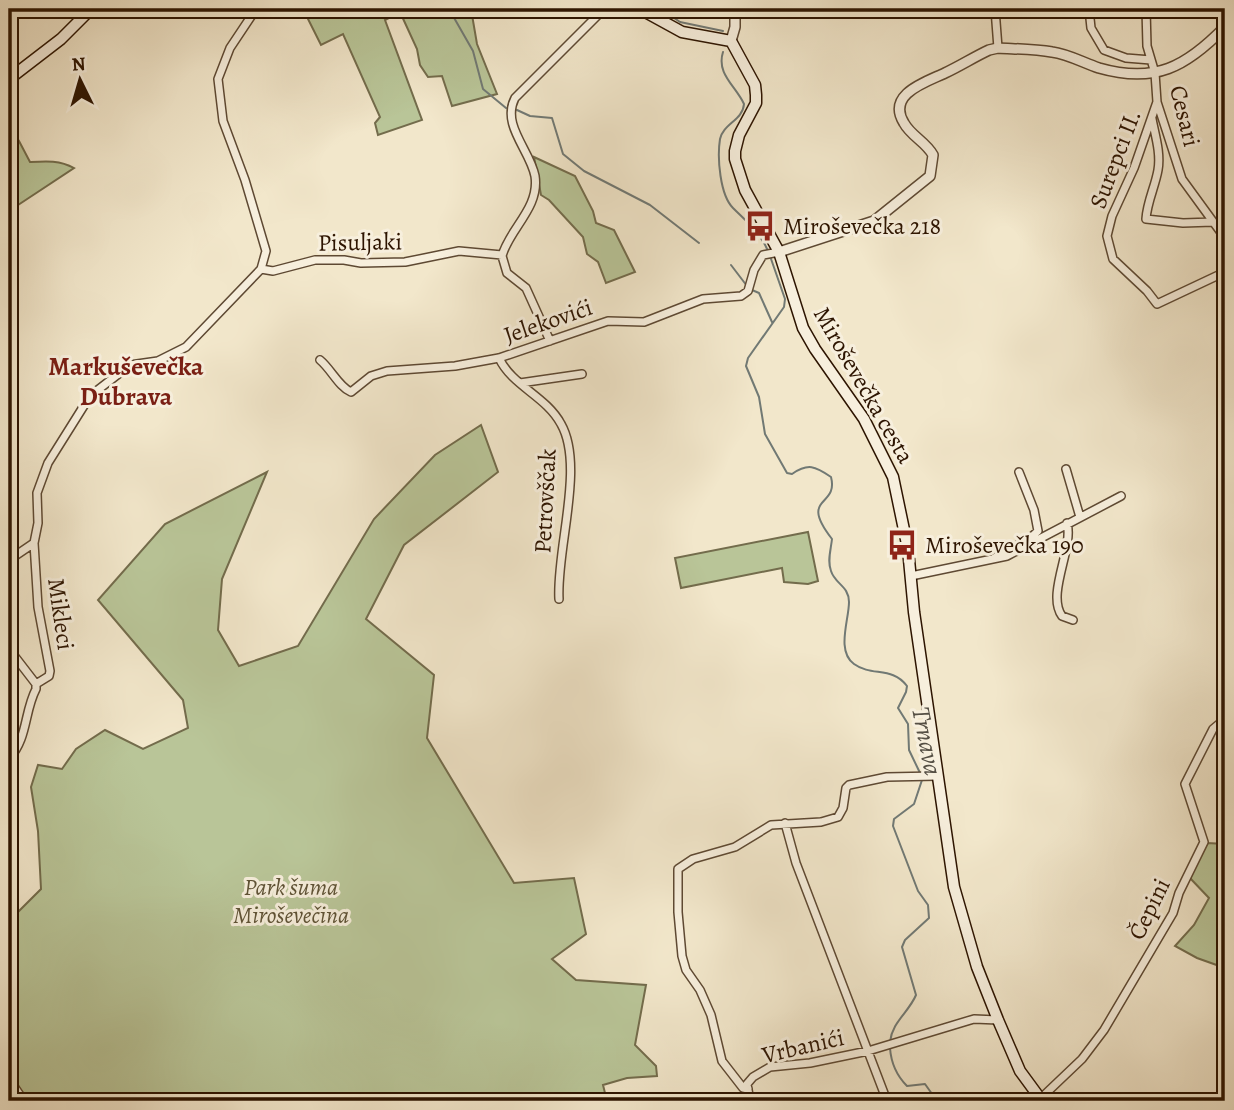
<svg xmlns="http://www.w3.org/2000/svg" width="1234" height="1110" font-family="Alegreya,serif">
	<rect width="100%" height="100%" fill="#f2e7cb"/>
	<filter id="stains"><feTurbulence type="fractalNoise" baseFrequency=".00286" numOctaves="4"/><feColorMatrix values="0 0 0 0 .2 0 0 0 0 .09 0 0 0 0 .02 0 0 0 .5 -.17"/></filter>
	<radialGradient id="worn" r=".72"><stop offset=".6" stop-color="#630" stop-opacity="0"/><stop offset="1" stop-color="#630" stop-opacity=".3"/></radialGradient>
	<path fill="#b9c598" stroke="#736c4c" stroke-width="2" d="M 303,9 L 471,9 L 477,44 L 497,94 L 452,106 L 442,76 L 428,77 L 420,65 L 417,49 L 400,12 L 385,20 L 422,120 L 378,135 L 375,123 L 380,117 L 343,34 L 321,45 Z
		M 19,141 L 30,162 C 46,161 60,160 74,168 L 9,211 L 9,149 Z
		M 534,157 L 575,176 L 593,211 L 596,223 L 614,230 L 635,272 L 606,283 L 598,262 L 587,254 L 583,237 L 549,200 L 541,195 Z
		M 481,425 L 498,472 L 404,545 L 366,619 L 434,675 L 427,738 L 514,883 L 574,878 L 586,934 L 552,959 L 576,980 L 646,985 L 635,1045 L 656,1066 L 657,1076 L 627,1078 L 603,1085 L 607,1101 L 28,1101 L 13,1089 L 13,1101 L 9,1101 L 9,921 L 41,889 L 38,831 L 31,787 L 38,765 L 62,769 L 76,749 L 105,730 L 143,749 L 188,728 L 183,700 L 98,600 L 165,524 L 267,472 L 222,579 L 218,630 L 239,666 L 298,646 L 374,519 L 435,455 Z
		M 808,532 L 818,581 L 808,584 L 784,582 L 782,568 L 681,588 L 675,558 Z
		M 1207,843 L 1225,844 L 1225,968 L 1197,958 L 1175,946 L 1194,925 L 1209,898 L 1189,877 Z"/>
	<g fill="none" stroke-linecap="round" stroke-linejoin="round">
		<path stroke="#717974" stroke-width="2" d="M 449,9 L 473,51 L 483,89 L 506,108
			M 661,9 L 680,22 L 723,31
			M 723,52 C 716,74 736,86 744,104 C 743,120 723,124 720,139 C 717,158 720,195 733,208 C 747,222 760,232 768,251
			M 517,110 L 530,116 L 552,118 L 563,154 L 584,171 L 650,205 L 699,243
			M 770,256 L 785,299 L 784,307 L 748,358 L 746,366 L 759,397 L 765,434 L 787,473 L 792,474 C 808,463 815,466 831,477 C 839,508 798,495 832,539 C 831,549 827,561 831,571 C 835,584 849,586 849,602 C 849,620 836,651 854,664 C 872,677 892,666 907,686 L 906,692 L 898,708 L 908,724 L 909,750 L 921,775
			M 731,265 L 747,286
			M 752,290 L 759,293 L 772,322
			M 890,1042 C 892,1022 909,1012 916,995 L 902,947 L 905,940 L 929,918 L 928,905 L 918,891 L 893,826 L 894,819 L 914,804 L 922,780
			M 890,1048 C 891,1062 897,1076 907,1086 L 925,1084 L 937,1101"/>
		<g stroke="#5e4933" stroke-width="10">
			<path id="minor" d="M 76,9 L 83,18
				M 995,9 L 998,48
				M 1089,9 L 1091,28 L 1104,50 L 1126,58 L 1151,60
				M 1146,9 L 1147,46 L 1155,73 L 1157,102 L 1182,179 L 1225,238
				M 1157,102 L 1134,168 L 1112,216 L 1107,236 L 1113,259 L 1147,291 L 1157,304 L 1225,272
				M 1152,119 C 1155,135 1161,153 1158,170 C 1155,187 1147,202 1146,219 L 1183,223 L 1213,222
				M 261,269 L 273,271 L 315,260 L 344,260 L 361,263 L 405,262 L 459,251 L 502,255
				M 550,341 L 526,288 L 507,273 L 502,256 C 509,229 540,208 535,176 C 530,150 501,125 515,98 L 604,9
				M 499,358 C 512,386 546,396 561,424 C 585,466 556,550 559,599
				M 320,360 C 331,369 339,387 351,392 L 371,376 L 387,371 L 455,366 L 499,358 L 608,321 L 644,322 L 703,299 L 741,296 L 748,291 L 754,270 L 763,255 L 779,252
				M 520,383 L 582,374
				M 1066,469 L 1080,517
				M 1067,523 C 1074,548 1046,594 1062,616 L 1073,620
				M 34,543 L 38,607 L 50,671 L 49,676 L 36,684
				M 994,558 L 1029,539 L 1038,531 L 1034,510 L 1019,472
				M 9,560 L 34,543 L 38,523 L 37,493 L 48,463 L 90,396 L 130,365 L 158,361 L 186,347 L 261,269 L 266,251 L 245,180 L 223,121 L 218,79 L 230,48 L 256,9
				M 911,576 L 1007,556 L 1121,496
				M 9,649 L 36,684 L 36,689 C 24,712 28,738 9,759
				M 785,823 L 796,863 L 887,1101
				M 1225,971 L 1223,988 L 1225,1016
				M 9,1079 L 24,1101
				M 748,1089 L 743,1088 L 722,1061 L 711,1015 L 700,990 L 686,970 L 682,956 L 678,912 L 678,869 L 693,859 L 735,847 L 771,825 L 821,822 L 838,817 L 843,808 L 846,788 L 849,785 L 887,777 L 937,776
				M 1040,1099 L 1082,1059 L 1104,1030 L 1173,913 L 1179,893 L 1204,842 L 1185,784 L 1213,729 L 1225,719
				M 733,1101 L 750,1099
				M 750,1101 L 747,1084 L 753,1077 L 770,1067 L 810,1063 L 868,1051 L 974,1019 L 998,1020"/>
		</g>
		<g stroke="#5e4933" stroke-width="12">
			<path id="tertiary" d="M 731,41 L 735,27 L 735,9
				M 779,252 L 874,221 L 930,176 L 933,155 C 926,142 911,136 904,123 C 886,94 926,82 945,73 C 960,66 974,57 989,50 L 998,48 C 1016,49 1035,49 1052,52 C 1068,54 1084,63 1099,68 C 1155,84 1186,67 1225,27"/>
		</g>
		<g stroke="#2d1400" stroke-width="13">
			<path id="secondary" d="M 640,9 L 682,32 L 731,41 L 755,85 L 756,95 L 756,103 L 739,135 L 735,151 L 735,159 L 745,190 L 779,252 L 803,328 L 815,349 L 864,419 L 893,477 L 908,549 L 914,612 L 954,887 L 977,967 L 998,1020 L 1020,1071 L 1042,1101
				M 9,79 L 61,39 L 91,9"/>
		</g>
		<use href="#minor" stroke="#f7efdd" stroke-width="7"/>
		<use href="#tertiary" stroke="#f7efdd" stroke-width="9"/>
		<use href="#secondary" stroke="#f7efdd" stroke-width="10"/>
	</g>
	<defs>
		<g id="bus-bare" transform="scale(2.415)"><path d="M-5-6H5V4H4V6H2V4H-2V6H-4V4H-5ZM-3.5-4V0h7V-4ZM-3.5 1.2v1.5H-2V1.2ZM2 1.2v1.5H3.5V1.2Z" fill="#8f2418" stroke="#f7efdd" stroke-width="2.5" paint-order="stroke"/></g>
	</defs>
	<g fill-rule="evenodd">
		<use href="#bus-bare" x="760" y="226"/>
		<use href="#bus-bare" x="902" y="545"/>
	</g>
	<g text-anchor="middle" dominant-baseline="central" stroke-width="6" stroke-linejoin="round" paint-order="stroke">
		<g font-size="24" fill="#2d1400" stroke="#f7efdd">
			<text transform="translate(1185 116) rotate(76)">Cesari</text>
			<text transform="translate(1115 159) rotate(-69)">Surepci II.</text>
			<text transform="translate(360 242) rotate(-1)">Pisuljaki</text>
			<text transform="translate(548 321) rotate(-19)">Jelekovići</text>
			<text transform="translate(864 385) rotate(60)">Miroševečka cesta</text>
			<text transform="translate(545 501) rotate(-87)">Petrovščak</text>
			<text transform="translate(61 614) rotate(82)">Mikleci</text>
			<text transform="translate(1149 909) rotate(-64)">Čepini</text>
			<text transform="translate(803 1046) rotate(-13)">Vrbanići</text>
		</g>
		<g font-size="24" fill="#2d1400" stroke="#f7efdd" text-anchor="start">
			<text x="783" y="226">Miroševečka 218</text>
			<text x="925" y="545">Miroševečka 190</text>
		</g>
		<g font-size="24" font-style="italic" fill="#5e5235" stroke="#f7efdd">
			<text x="291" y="887">Park šuma<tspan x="291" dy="28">Miroševečina</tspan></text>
		</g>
		<g font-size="26" font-weight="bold" fill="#7a1f14" stroke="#f7efdd">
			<text x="126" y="366">Markuševečka<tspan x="126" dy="30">Dubrava</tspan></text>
		</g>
		<g font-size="26" font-style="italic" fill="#554f44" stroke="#f7efdd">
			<text transform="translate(927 741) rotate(79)">Trnava</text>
		</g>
	</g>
	<rect width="1234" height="1110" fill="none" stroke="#f2e7cb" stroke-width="35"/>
	<rect x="10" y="10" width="1213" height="1089" fill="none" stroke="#2d1400" stroke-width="3.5"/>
	<rect x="18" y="18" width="1199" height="1075" fill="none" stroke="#2d1400" stroke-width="2"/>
	<g transform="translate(80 80) rotate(355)" stroke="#f7efdd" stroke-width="5" paint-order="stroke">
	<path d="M0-5L12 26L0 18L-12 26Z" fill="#2d1400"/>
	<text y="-10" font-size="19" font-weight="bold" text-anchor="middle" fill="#2d1400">N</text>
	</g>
	<rect width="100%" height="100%" filter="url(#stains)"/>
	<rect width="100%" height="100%" fill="url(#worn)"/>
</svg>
